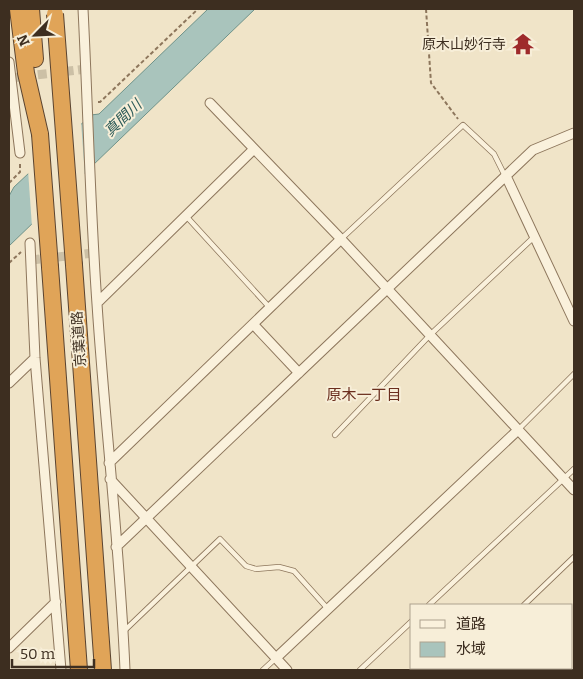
<svg xmlns="http://www.w3.org/2000/svg" width="583" height="679" font-family="Bitter,'Noto Sans JP',serif">
	<rect width="100%" height="100%" fill="#f0e4c8"/>
	<path fill="#a9c4bc" stroke="#6f938a" d="M 208,9 L 255,9 L 9,246 L 9,196 L 14,187 L 91,115 L 99,114 Z"/>
	<path fill="#f0e4c8" d="M 81,121 L 85,177 L 32,227 L 28,170 Z"/>
	<g fill="none" stroke-linecap="round" stroke-linejoin="round">
		<path stroke="#ccc0a6" stroke-width="9" stroke-dasharray="9 4.5" stroke-linecap="butt" d="M 11,78 L 86,69
			M 31,260 L 93,253"/>
		<g stroke="#8d765c" stroke-width="6">
			<path id="service" d="M 186,216 L 270,308
				M 341,239 L 463,125 L 494,154 L 505,176
				M 518,430 L 574,374
				M 335,435 L 430,335 L 534,237
				M 429,605 L 574,469
				M 524,605 L 574,557
				M 124,631 L 220,539 L 246,566 L 256,569 L 279,567 L 294,571 L 328,609
				M 263,670 L 276,658
				M 360,670 L 412,621
				M 456,670 L 459,668"/>
		</g>
		<g stroke="#8d765c" stroke-width="11">
			<path id="minor" d="M 83,9 C 88,107 90,206 97,304 C 105,426 120,548 125,670
				M 9,62 L 20,153
				M 210,103 L 341,239 L 574,490
				M 506,176 L 574,321
				M 30,243 L 35,358 L 61,670
				M 97,303 L 254,149
				M 253,324 L 299,373
				M 9,383 L 35,358
				M 109,463 L 341,239
				M 110,479 L 287,670
				M 116,547 L 533,150 L 574,133
				M 9,648 L 56,602
				M 276,658 L 518,430"/>
		</g>
		<g stroke="#5b4430" stroke-width="18">
			<path id="motorway" d="M 18,9 L 26,73 L 40,134
				M 31,9 L 35,59
				M 74,265 L 103,670
				M 50,267 L 79,670"/>
		</g>
		<path stroke="#8d765c" stroke-width="2" stroke-dasharray="4 2.5" stroke-linecap="butt" d="M 426,9 L 431,83 L 458,119
			M 98,102 L 100,102 L 198,9
			M 9,183 L 20,172 L 20,163
			M 9,263 L 21,252"/>
		<use href="#service" stroke="#faf1dc" stroke-width="4.5"/>
		<use href="#minor" stroke="#faf1dc" stroke-width="9"/>
		<use href="#motorway" stroke="#e0a458" stroke-width="16"/>
		<g stroke="#5b4430" stroke-width="18" stroke-linecap="butt">
			<path id="motorway-bridge" d="M 55,14 L 74,265
				M 40,134 L 50,267"/>
		</g>
		<use href="#motorway-bridge" stroke="#e0a458" stroke-width="16"/>
	</g>
	<defs>
		<g id="temple-bare" transform="scale(1.725)"><path d="M0-6L5-2H3V0L6.5 2.5H4V6H1.5V3h-3V6H-4V2.5H-6.5L-3 0V-2H-5Z" fill="#9e2a2b" stroke="#f7eed8" stroke-width="2.5" paint-order="stroke"/></g>
	</defs>
	<g fill-rule="evenodd">
		<use href="#temple-bare" x="523" y="44"/>
	</g>
	<g text-anchor="middle" dominant-baseline="central" stroke-width="4" stroke-linejoin="round" paint-order="stroke">
		<g font-size="14" fill="#3d2e20" stroke="#f7eed8" text-anchor="end">
			<text x="506" y="44">原木山妙行寺</text>
		</g>
		<g font-size="14" fill="#3d2e20" stroke="#f7eed8">
			<text transform="translate(79 339) rotate(-94)">京葉道路</text>
		</g>
		<g font-size="15" font-style="italic" fill="#2f5d5a" stroke="#f7eed8">
			<text transform="translate(123 118) rotate(-44)">真間川</text>
		</g>
		<g font-size="15" fill="#6b2e1e" stroke="#f7eed8">
			<text x="364" y="395">原木一丁目</text>
		</g>
	</g>
	<rect width="583" height="679" fill="none" stroke="#3d2e20" stroke-width="20"/>
	<rect x="410" y="604" width="162" height="65" fill="#f7eed8" stroke="#ada18e"/>
	<rect x="420" y="620" width="25" height="8" fill="#faf1dc" stroke="#ada18e"/>
	<text x="456" y="629" font-size="15" fill="#3d2e20">道路</text>
	<rect x="420" y="642" width="25" height="15" fill="#a9c4bc" stroke="#ada18e"/>
	<text x="456" y="654" font-size="15" fill="#3d2e20">水域</text>
	<g transform="translate(35 35) rotate(246)" stroke="#f7eed8" stroke-width="4" paint-order="stroke">
	<path d="M0-4L9 19L0 12L-9 19Z" fill="#3d2e20"/>
	<text y="-8" font-size="14" font-weight="bold" text-anchor="middle" fill="#3d2e20">N</text>
	</g>
	<path d="M12 659v8h82v-8" fill="none" stroke="#3d2e20" stroke-width="2.5"/>
	<text x="20" y="659" font-size="15" fill="#3d2e20" stroke="#f7eed8" stroke-width="4" paint-order="stroke">50 m</text>
</svg>
